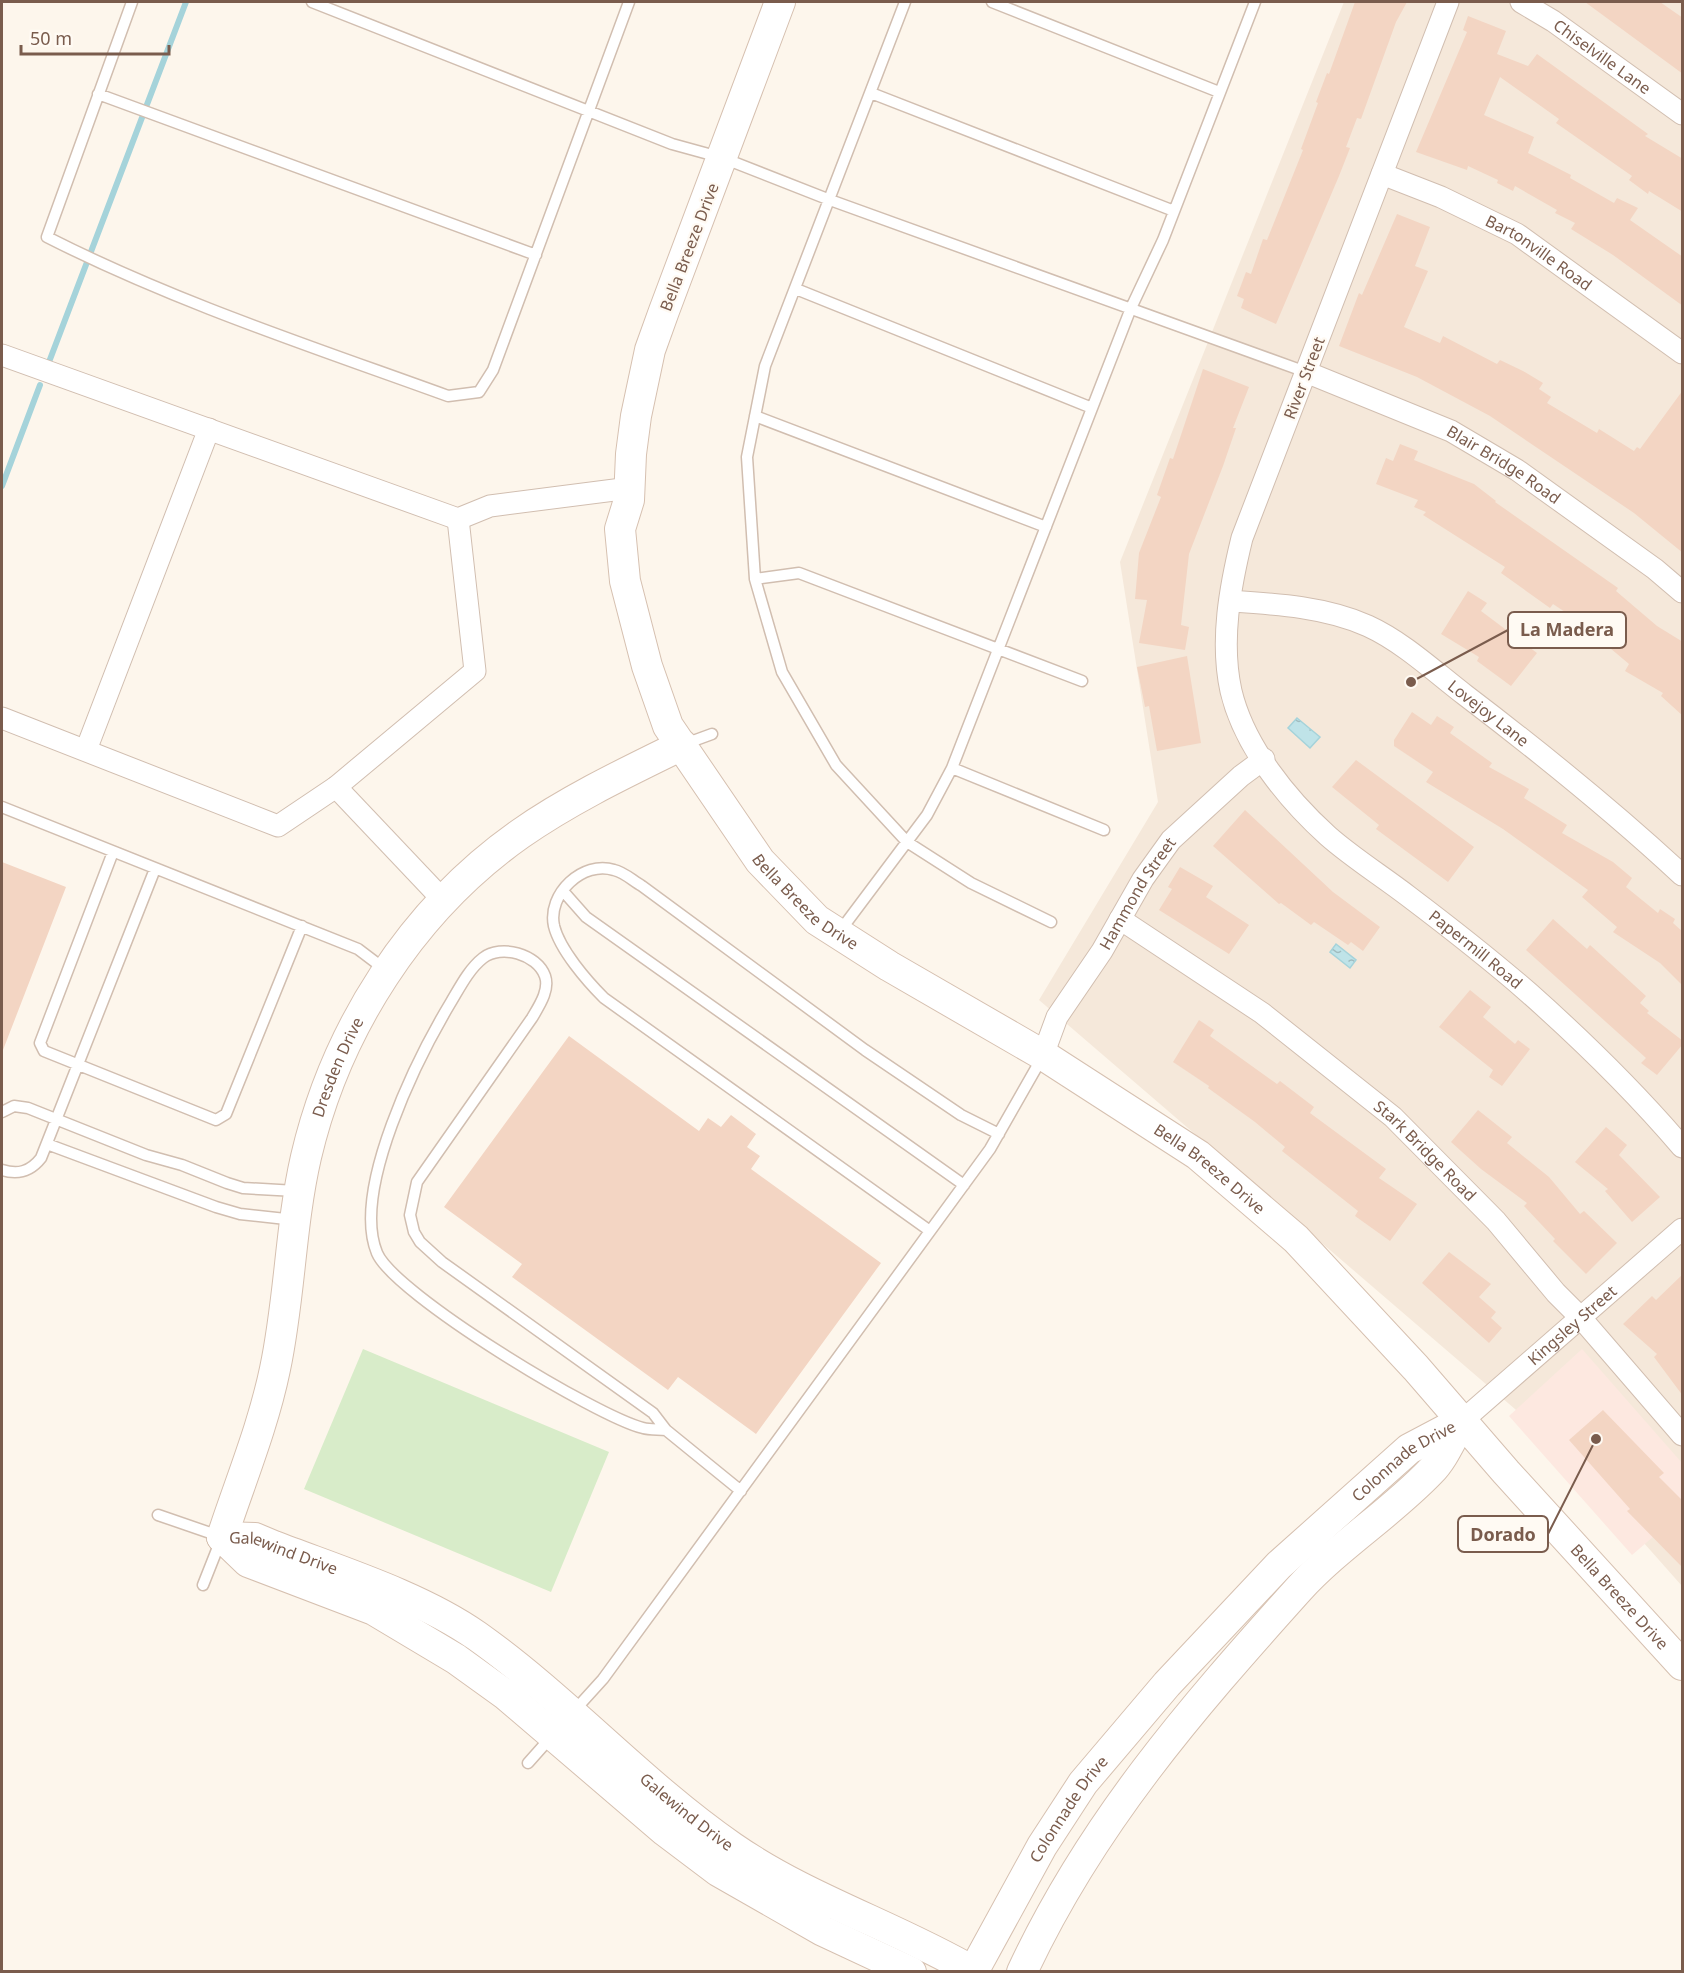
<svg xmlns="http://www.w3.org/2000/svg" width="1684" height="1973" font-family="'Noto Sans',sans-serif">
	<defs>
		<pattern id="water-ripples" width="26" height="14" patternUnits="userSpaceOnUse" patternTransform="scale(1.5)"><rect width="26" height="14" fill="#bfe3e8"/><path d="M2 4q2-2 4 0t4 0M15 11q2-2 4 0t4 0" fill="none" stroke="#a0bbbe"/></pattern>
	</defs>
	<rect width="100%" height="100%" fill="#fdf6ec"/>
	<path fill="#f5e8da" d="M 1344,2 L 1682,2 L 1682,1586 L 1558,1446 L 1039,1000 L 1158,802 L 1120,562 Z"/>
	<path fill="#fde8e0" d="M 1582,1349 L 1682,1463 L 1682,1512 L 1632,1555 L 1509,1416 Z"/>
	<path fill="#d8ecc9" d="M 363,1349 L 609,1452 L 551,1592 L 304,1489 Z"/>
	<path fill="url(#water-ripples)" stroke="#a5d3da" stroke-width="1.5" d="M 1297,718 L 1320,737 L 1310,748 L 1288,728 Z
		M 1336,944 L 1356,960 L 1350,968 L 1330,952 Z"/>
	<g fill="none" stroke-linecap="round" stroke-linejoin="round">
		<path stroke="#a5d3da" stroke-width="6" d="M 49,362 L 186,2
			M 2,486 L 40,385"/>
	</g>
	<path fill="#f3d5c3" d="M 1355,2 L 1407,2 L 1396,22 L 1361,119 L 1357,118 L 1346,147 L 1350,148 L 1339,176 L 1276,324 L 1241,308 L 1244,299 L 1237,296 L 1246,272 L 1251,274 L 1263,239 L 1267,240 L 1303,150 L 1301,149 L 1318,103 L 1316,102 L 1327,73 L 1329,74 Z
		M 1585,2 L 1660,2 L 1683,18 L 1683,74 Z
		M 1468,16 L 1506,31 L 1497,54 L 1528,66 L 1537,54 L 1648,134 L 1645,136 L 1683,159 L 1683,212 L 1649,191 L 1648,194 L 1629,180 L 1632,176 L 1556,123 L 1559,119 L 1500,77 L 1484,115 L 1534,137 L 1528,153 L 1571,175 L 1570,178 L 1614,203 L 1617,198 L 1638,208 L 1630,220 L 1683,257 L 1683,306 L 1613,255 L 1571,229 L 1575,223 L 1555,213 L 1557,210 L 1515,186 L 1513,191 L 1497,183 L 1498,180 L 1468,166 L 1467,170 L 1416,152 L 1467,32 L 1463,30 Z
		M 1397,214 L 1430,227 L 1415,266 L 1428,271 L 1404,327 L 1440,343 L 1443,336 L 1497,364 L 1500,360 L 1523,371 L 1543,383 L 1539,389 L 1551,397 L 1547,403 L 1597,433 L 1599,429 L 1634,451 L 1637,447 L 1640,449 L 1683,390 L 1683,553 L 1634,513 L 1490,416 L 1417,377 L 1339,346 L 1359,293 L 1362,295 Z
		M 1203,369 L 1249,387 L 1233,428 L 1236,428 L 1223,466 L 1189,554 L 1181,625 L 1189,627 L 1185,650 L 1139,643 L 1147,600 L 1135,599 L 1139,553 L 1161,497 L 1157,495 L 1170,458 L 1173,459 Z
		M 1400,444 L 1418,451 L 1414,460 L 1474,484 L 1496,501 L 1495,502 L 1618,588 L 1616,591 L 1657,626 L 1683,642 L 1683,716 L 1661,696 L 1663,693 L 1625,671 L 1629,664 L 1604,643 L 1607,640 L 1553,604 L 1550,608 L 1501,573 L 1505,567 L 1423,515 L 1426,512 L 1414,507 L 1418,500 L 1376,484 L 1386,458 L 1393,461 Z
		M 1468,591 L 1487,603 L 1481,611 L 1537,653 L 1511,686 L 1477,661 L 1479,657 L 1441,634 Z
		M 1187,656 L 1201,743 L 1157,751 L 1149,706 L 1145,707 L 1137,667 Z
		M 1412,712 L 1431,725 L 1437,716 L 1454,727 L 1450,733 L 1492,763 L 1489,767 L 1529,789 L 1524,798 L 1567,825 L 1562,833 L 1613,862 L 1632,878 L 1626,887 L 1658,913 L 1660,909 L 1675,919 L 1673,923 L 1683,932 L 1683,986 L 1660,963 L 1613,932 L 1617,927 L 1582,897 L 1588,890 L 1503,829 L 1426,782 L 1433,772 L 1394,746 L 1394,740 Z
		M 1356,760 L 1474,847 L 1448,882 L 1376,829 L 1379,825 L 1332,787 Z
		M 1245,810 L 1333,892 L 1380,927 L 1363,951 L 1351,942 L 1348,945 L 1314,922 L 1311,925 L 1281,903 L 1279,904 L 1213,846 Z
		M 2,862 L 66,887 L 3,1050 L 2,1050 Z
		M 1180,867 L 1213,886 L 1206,897 L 1249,925 L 1229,954 L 1159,910 L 1172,889 L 1168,887 Z
		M 1553,919 L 1587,949 L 1590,945 L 1622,974 L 1646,996 L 1640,1003 L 1649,1011 L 1647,1013 L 1683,1041 L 1683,1044 L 1657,1075 L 1641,1063 L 1646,1058 L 1526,950 Z
		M 1470,990 L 1491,1007 L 1483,1017 L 1515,1044 L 1518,1040 L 1530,1049 L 1502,1086 L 1489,1077 L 1493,1070 L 1439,1027 Z
		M 1199,1020 L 1214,1030 L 1210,1036 L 1277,1084 L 1280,1081 L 1314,1107 L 1310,1113 L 1386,1169 L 1379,1178 L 1417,1204 L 1390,1241 L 1355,1216 L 1358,1211 L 1282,1151 L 1285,1147 L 1255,1122 L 1208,1088 L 1209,1086 L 1173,1062 Z
		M 569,1036 L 699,1131 L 708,1118 L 721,1127 L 731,1115 L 756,1134 L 747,1147 L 760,1156 L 751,1169 L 881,1263 L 756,1434 L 678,1377 L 668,1390 L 512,1277 L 522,1264 L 444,1207 Z
		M 1478,1110 L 1512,1137 L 1507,1143 L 1549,1177 L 1580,1214 L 1584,1211 L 1617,1243 L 1586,1274 L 1553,1241 L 1555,1239 L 1524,1206 L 1527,1203 L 1481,1169 L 1451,1142 Z
		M 1606,1127 L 1627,1145 L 1619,1155 L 1660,1197 L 1632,1222 L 1605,1191 L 1608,1189 L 1575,1162 Z
		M 1449,1252 L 1491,1284 L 1479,1297 L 1496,1312 L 1491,1318 L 1502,1328 L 1489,1343 L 1422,1283 Z
		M 1683,1274 L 1683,1396 L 1654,1357 L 1657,1354 L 1623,1324 L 1652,1296 L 1656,1300 Z
		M 1603,1410 L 1664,1473 L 1659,1477 L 1683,1501 L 1683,1568 L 1627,1511 L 1630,1509 L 1569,1440 Z"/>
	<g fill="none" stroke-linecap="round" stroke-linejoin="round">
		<g stroke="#d1beb0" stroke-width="13">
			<path id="lane" d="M 132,2 L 47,237 C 175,302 313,347 448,396 L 479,392 L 493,370 L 629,2
				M 312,2 L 672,144 L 723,158 L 830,200 L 1306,372
				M 905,2 L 765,366 L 747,457 L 755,579 L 782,672 L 836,765 L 907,842 L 971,883 L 1051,922
				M 992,2 L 1219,92
				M 871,93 L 1174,211
				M 98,94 L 536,255
				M 796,289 L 1092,408
				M 755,416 L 1046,527
				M 755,579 L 799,573 L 1082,681
				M 682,745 L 712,734
				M 952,768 L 1104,830
				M 2,807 L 358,949 L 387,971
				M 113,852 L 40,1043 L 44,1051 L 216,1120 L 226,1114 L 302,926
				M 563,891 L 586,917 L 964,1185
				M 840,931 L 927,815 L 952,768 L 1131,308 L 1163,240 L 1255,2
				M 2,1112 L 14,1106 L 28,1108 L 146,1155 L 182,1165 L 227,1183 L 243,1188 L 296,1191
				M 47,1144 L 216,1207 L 240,1214 L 295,1220
				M 2,1170 C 18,1175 30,1172 41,1158 L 155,869
				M 930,1231 L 604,998 C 587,981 560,950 554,926 C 547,894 583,860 614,870 C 624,872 633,881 642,886 L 865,1050 L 961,1115 L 999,1134
				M 666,1430 C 659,1429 650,1430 643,1428 C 597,1417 394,1294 377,1253 C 351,1190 418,1057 451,1002 C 460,987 469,969 483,958 C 501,944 537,954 545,976 C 550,990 539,1006 532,1018 L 417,1182 L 410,1215 L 414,1232 L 420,1242 L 442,1262 L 653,1413 L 666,1430 L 741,1491
				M 158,1515 L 222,1537 L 203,1585
				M 574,1711 L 603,1679 L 990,1149 L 1043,1056
				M 528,1763 L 552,1736"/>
		</g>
		<g stroke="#d1beb0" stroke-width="23">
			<g id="street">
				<path id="s1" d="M 1448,2 L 1242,538 C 1230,587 1220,641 1231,691 C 1244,746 1287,799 1328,836 C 1353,858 1382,876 1408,896 C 1449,927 1490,959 1529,993 C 1583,1041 1636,1093 1682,1147"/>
				<path id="s2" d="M 1521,2 L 1553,21 L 1682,114"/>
				<path id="s3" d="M 1382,174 L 1441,197 L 1517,234 L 1682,353"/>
				<path d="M 2,355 L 458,519 L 490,506 L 630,488"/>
				<path id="s4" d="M 1306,372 L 1451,431 L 1517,470 L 1655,569 L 1682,592"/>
				<path id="s5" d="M 1230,601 C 1276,604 1326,607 1368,626 C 1403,642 1435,672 1465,695 C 1540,752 1613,811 1682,875"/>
				<path d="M 2,718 L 278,826 L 336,787 L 475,671 L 458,519"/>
				<path d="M 86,750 L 209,429"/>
				<path d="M 336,787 L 444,901"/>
				<path id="s6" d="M 1120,919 L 1262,1013 L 1393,1117 L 1496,1221 L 1556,1293 L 1581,1318 L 1682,1435"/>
				<path id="s7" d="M 1043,1055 L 1057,1017 L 1102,951 L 1143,879 L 1171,840 L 1241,776 L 1264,759"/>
				<path id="s8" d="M 1462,1421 L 1682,1229"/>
			</g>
		</g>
		<g stroke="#d6c0b0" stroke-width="32">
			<g id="secondary">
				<path id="s9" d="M 780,2 L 664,311 L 650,350 L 636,416 L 631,454 L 629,500 L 620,529 L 625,581 L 647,666 L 668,726 L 760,861 L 817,920 L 889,966 L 1043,1055 L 1198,1155 L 1296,1239 L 1416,1368 L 1506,1472 L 1682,1665"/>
				<path id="s10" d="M 222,1537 C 240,1482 263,1427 275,1369 C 290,1299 290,1227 306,1157 C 336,1029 412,910 520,834 C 570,799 627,772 682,745"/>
				<path id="s11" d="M 222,1537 L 255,1538 L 274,1546 C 339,1571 420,1596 477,1636 C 567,1700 641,1784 732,1847 C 807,1899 895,1926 974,1972"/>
				<path d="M 222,1537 L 248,1562 L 374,1610 L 456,1659 L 506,1695 L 665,1831 L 718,1871 L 823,1931 L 911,1972"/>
				<path id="s12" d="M 973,1972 L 1042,1846 L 1083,1783 L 1167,1684 L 1279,1565 L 1409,1449 L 1462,1421"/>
				<path d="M 1022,1972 C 1091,1824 1191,1709 1298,1590 C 1338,1546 1390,1514 1431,1471 C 1444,1458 1452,1437 1462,1421"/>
			</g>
		</g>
		<use href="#lane" stroke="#fff" stroke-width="10"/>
		<use href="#street" stroke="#fff" stroke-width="21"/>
		<use href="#secondary" stroke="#fff" stroke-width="30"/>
	</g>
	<g text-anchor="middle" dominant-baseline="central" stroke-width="4.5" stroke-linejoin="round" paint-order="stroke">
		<g font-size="16" fill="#7a5c4d" stroke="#fffaf3">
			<text stroke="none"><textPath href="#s2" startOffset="98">Chiselville Lane</textPath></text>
			<text transform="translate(689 247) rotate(-69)">Bella Breeze Drive</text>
			<text stroke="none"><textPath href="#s3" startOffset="176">Bartonville Road</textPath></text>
			<text transform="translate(1304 378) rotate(-69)">River Street</text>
			<text stroke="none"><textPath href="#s4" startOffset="219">Blair Bridge Road</textPath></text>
			<text stroke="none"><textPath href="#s5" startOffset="290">Lovejoy Lane</textPath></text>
			<text stroke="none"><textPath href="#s7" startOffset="188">Hammond Street</textPath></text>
			<text stroke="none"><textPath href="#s9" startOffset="982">Bella Breeze Drive</textPath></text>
			<text stroke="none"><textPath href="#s1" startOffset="1092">Papermill Road</textPath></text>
			<text stroke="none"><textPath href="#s10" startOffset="486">Dresden Drive</textPath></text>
			<text stroke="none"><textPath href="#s6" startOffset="384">Stark Bridge Road</textPath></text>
			<text stroke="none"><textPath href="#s9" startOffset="1468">Bella Breeze Drive</textPath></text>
			<text stroke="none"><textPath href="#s8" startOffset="146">Kingsley Street</textPath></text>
			<text stroke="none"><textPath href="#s12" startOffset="675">Colonnade Drive</textPath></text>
			<text stroke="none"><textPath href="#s11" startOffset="64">Galewind Drive</textPath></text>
			<text stroke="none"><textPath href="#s9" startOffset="2062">Bella Breeze Drive</textPath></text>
			<text stroke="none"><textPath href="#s12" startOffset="189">Colonnade Drive</textPath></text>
			<text stroke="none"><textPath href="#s11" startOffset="550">Galewind Drive</textPath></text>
		</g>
	</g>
	<path fill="none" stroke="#7a5c4d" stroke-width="2" d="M1411 682L1508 630M1596 1439L1548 1534"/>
	<g fill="#7a5c4d" stroke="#fffaf3" stroke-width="2">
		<circle cx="1411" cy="682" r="6"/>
		<circle cx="1596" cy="1439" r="6"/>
	</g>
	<g fill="#fffaf3" stroke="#7a5c4d" stroke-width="2">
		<rect x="1508" y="612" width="118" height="36" rx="6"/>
		<rect x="1458" y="1516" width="90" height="36" rx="6"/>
	</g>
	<g font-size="18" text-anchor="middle" font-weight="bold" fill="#7a5c4d">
		<text x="1567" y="636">La Madera</text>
		<text x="1503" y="1541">Dorado</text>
	</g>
	<rect width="1684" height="1973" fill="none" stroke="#7a5c4d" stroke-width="6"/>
	<path d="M21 45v9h148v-9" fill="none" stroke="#7a5c4d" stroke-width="3"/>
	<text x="30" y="45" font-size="18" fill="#7a5c4d" stroke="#fffaf3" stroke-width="4.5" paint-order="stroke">50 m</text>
</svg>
